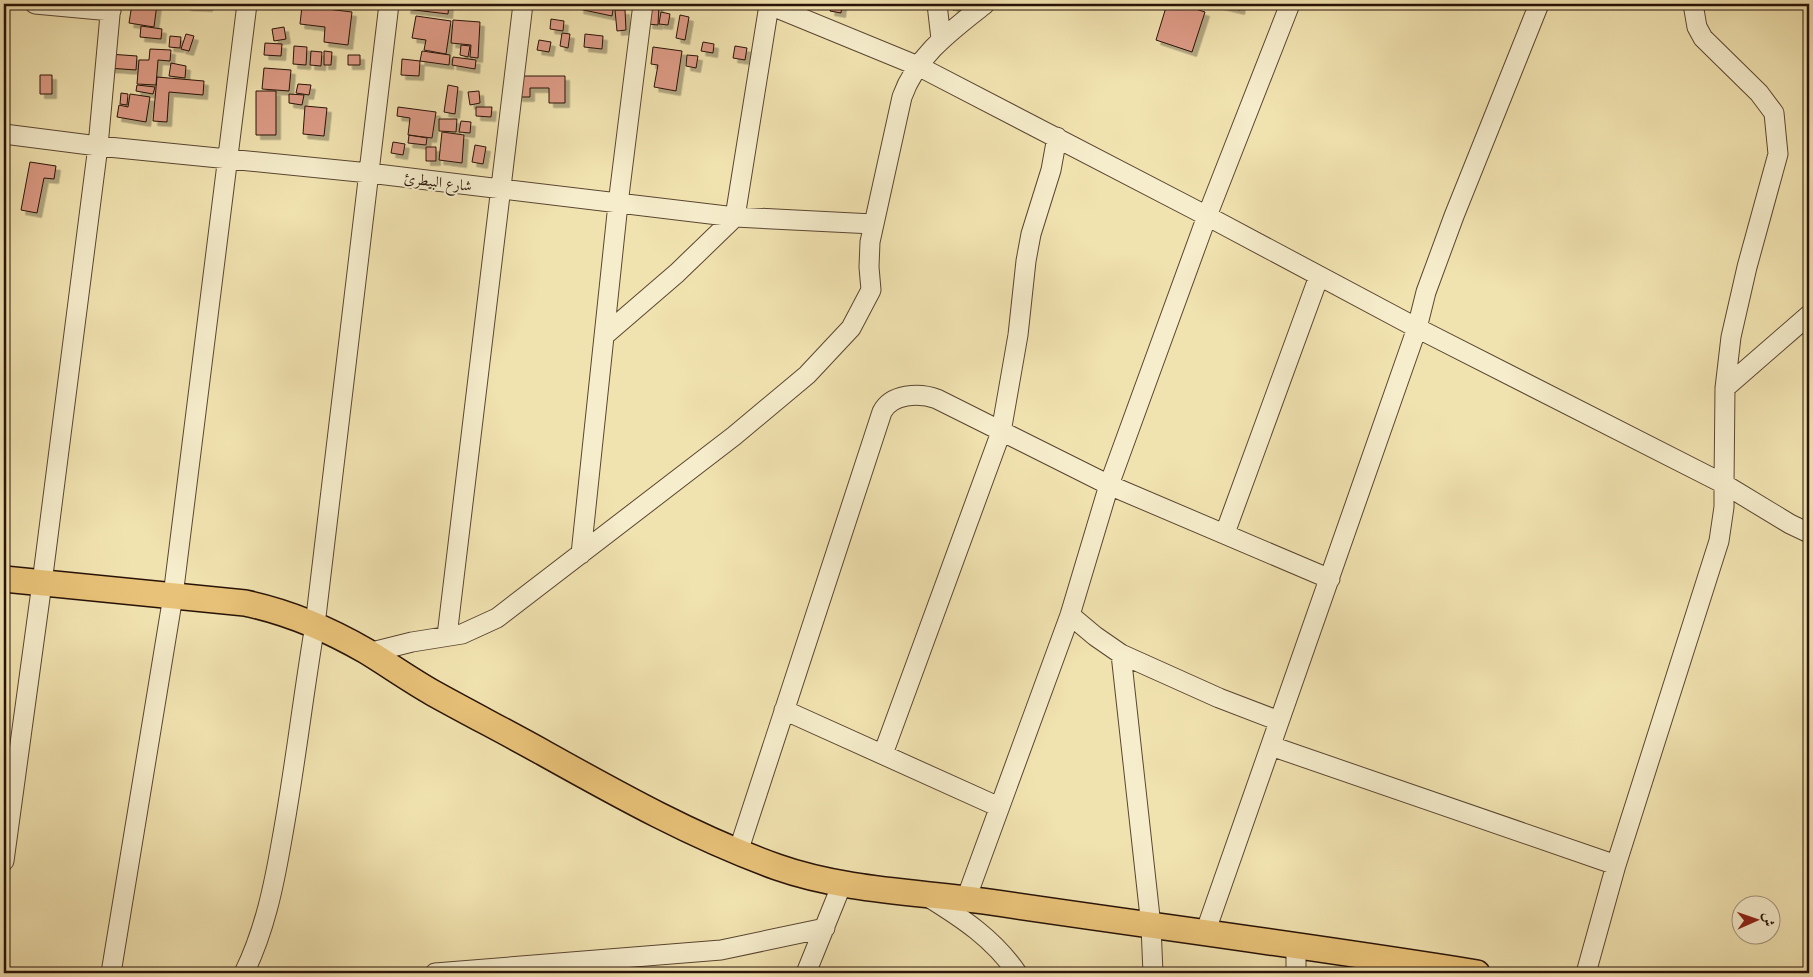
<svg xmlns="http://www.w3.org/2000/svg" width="1813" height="977" font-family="Cardo,Amiri,serif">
	<defs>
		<filter id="shadow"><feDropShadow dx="4.5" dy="4.5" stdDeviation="0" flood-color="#0004"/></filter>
	</defs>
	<rect width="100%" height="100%" fill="#f1e3b0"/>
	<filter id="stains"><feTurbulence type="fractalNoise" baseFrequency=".004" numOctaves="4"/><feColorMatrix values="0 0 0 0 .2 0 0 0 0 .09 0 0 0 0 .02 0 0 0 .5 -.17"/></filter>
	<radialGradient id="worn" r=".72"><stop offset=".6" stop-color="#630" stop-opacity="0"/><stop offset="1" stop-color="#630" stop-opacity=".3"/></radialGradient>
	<path fill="#dd9b86" stroke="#281207" filter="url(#shadow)" d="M 132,4 L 157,4 L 154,27 L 129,23 Z
		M 186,4 L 208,4 L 208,7 L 186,6 Z
		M 407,4 L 437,5 L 437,4 L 449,4 L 448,14 L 406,9 Z
		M 580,4 L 614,4 L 612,16 L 579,9 Z
		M 650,4 L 659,4 L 658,25 L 648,24 Z
		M 831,4 L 842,5 L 841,13 L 830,11 Z
		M 953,4 L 973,4 L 973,9 L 953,10 Z
		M 1167,4 L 1180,4 L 1205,12 L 1192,52 L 1156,40 Z
		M 1215,4 L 1241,4 L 1240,10 Z
		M 302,6 L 352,12 L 348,45 L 324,42 L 325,27 L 300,24 Z
		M 615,10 L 625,10 L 626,30 L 617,31 Z
		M 661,12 L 670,14 L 668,25 L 659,24 Z
		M 680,15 L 689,17 L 685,40 L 676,38 Z
		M 416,16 L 451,21 L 446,54 L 424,50 L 426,40 L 412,38 Z
		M 551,19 L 564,21 L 563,31 L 550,29 Z
		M 453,20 L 480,22 L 478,58 L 470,57 L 471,45 L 451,43 Z
		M 141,26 L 162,29 L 161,39 L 140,37 Z
		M 284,27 L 286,39 L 274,41 L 272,29 Z
		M 562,33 L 570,34 L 568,48 L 560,46 Z
		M 186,34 L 194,36 L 189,51 L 181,49 Z
		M 585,34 L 603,36 L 602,49 L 584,47 Z
		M 170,36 L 181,37 L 180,48 L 169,47 Z
		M 539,40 L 551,42 L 549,52 L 537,50 Z
		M 703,42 L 714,44 L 713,53 L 701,51 Z
		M 265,43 L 282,44 L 281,56 L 264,55 Z
		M 461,45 L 470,46 L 468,57 L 460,55 Z
		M 294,46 L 307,47 L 306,65 L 293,64 Z
		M 735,46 L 747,48 L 745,60 L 733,58 Z
		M 653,47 L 682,51 L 676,91 L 654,87 L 658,65 L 651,64 Z
		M 150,49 L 171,50 L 170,61 L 158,60 L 156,85 L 137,84 L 139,60 L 149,60 Z
		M 311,51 L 322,52 L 321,66 L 310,65 Z
		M 324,51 L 332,52 L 331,65 L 324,65 Z
		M 422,51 L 450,55 L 449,65 L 420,61 Z
		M 109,54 L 137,56 L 136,70 L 108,68 Z
		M 348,55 L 360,55 L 360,65 L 348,65 Z
		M 687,55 L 698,56 L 696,68 L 686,66 Z
		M 453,57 L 476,60 L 475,69 L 452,65 Z
		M 402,59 L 420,61 L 419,76 L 401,75 Z
		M 171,63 L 186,66 L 185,78 L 169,76 Z
		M 264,68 L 291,70 L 289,91 L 262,89 Z
		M 40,75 L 52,75 L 52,94 L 40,94 Z
		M 518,76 L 565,76 L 565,103 L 549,103 L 549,88 L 530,88 L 530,97 L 518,97 Z
		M 157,77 L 204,81 L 203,95 L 169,92 L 167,122 L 153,121 Z
		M 298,84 L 311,85 L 309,95 L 296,93 Z
		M 137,85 L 155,87 L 153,94 L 136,91 Z
		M 448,85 L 458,87 L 455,114 L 444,112 Z
		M 256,91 L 276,91 L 276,135 L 256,135 Z
		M 479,91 L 480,103 L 470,105 L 468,92 Z
		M 121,93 L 128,94 L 127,105 L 120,104 Z
		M 130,94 L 150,97 L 146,122 L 117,117 L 119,105 L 128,107 Z
		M 289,94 L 304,95 L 302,105 L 289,103 Z
		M 305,106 L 327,108 L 324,136 L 303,134 Z
		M 398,107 L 436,112 L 432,138 L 408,135 L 410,118 L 397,116 Z
		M 476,107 L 492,107 L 491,117 L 476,116 Z
		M 439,119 L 457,119 L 456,132 L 439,131 Z
		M 461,121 L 471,122 L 470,133 L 459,132 Z
		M 442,132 L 464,135 L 462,163 L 439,160 Z
		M 409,135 L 427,138 L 426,145 L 408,143 Z
		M 393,142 L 405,144 L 403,155 L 391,153 Z
		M 475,145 L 486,147 L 483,164 L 472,162 Z
		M 426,147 L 436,147 L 436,161 L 426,161 Z
		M 30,162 L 56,166 L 54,179 L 44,178 L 37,213 L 21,210 Z"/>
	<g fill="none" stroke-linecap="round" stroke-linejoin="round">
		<g stroke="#5a4631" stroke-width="21">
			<path id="minor" d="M 35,4 L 111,11
				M 767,4 L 918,66 L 1207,216 L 1417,328 L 1724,484 L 1724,507 L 1719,541 L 1616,865 L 1586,973
				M 937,4 L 941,39
				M 1693,4 L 1697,27 L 1703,38 L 1759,93 L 1774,113 L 1778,154 L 1747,267 L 1731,337 L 1725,388
				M 4,134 L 98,146 L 369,173 L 735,217 L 873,224
				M 1809,315 L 1725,388 L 1724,484 L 1790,524 L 1809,533
				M 605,335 L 677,273 L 735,217 L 769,5
				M 1225,533 L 1319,276
				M 581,554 L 618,204 L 643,4
				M 1070,615 L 1095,636 L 1121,654 L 1219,698 L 1279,721
				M 447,636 L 523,4
				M 368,653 L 412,642 L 462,634 L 497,618 L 734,436 L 807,375 L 851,328 L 871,290 L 869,267 L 870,242 L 902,97 C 917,55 951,31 985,4
				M 1121,654 L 1151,926 L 1153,973
				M 784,710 L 999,807
				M 1271,746 L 1616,865
				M 883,754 L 1001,432 L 1018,335 L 1026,261 L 1031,234 L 1051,170 L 1057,137
				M 738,852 L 882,412 C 891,394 919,392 937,399 L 1109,485 L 1330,579
				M 4,861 L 42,583 L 98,146 L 111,4
				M 928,897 C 962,918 994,939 1017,973
				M 966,899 L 1070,615 L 1109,485 L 1207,216 L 1290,4
				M 1205,933 L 1417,328 L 1426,292 L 1454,216 L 1539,4
				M 111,973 L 173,596 L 247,4
				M 244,973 C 265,930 274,885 282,839 C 295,768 303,696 315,625 L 389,4
				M 435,973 L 721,950 L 825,928
				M 806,973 L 842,884
				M 1296,973 L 1296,946"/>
		</g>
		<g stroke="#281207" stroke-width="28">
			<path id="major" d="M 4,579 L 245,603 C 288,612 328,629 366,651 C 389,665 410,680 433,693 C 469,713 506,732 542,752 C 619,795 694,837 777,867 C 845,891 920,892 990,902 C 1153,926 1315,947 1477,973"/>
		</g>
		<use href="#minor" stroke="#f6edcc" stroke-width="19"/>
		<use href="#major" stroke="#e8c278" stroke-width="25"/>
	</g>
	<g text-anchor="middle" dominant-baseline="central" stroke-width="4" stroke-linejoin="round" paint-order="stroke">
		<g font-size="15" fill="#281207" stroke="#f6edcc">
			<text transform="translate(438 182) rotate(7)">شارع البيطرئ</text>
		</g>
	</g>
	<rect width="1813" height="977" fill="none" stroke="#f1e3b0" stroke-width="20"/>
	<rect x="5" y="5" width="1803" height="967" fill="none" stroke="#281207" stroke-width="2.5"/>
	<rect x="10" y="10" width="1793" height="957" fill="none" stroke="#281207"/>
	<g transform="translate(1756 920) rotate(88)"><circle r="24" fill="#f6edcc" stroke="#a4957d"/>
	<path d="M0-4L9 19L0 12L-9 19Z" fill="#8f2418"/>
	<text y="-8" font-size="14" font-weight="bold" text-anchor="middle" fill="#281207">ش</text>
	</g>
	<rect width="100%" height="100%" filter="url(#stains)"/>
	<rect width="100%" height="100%" fill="url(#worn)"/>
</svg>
